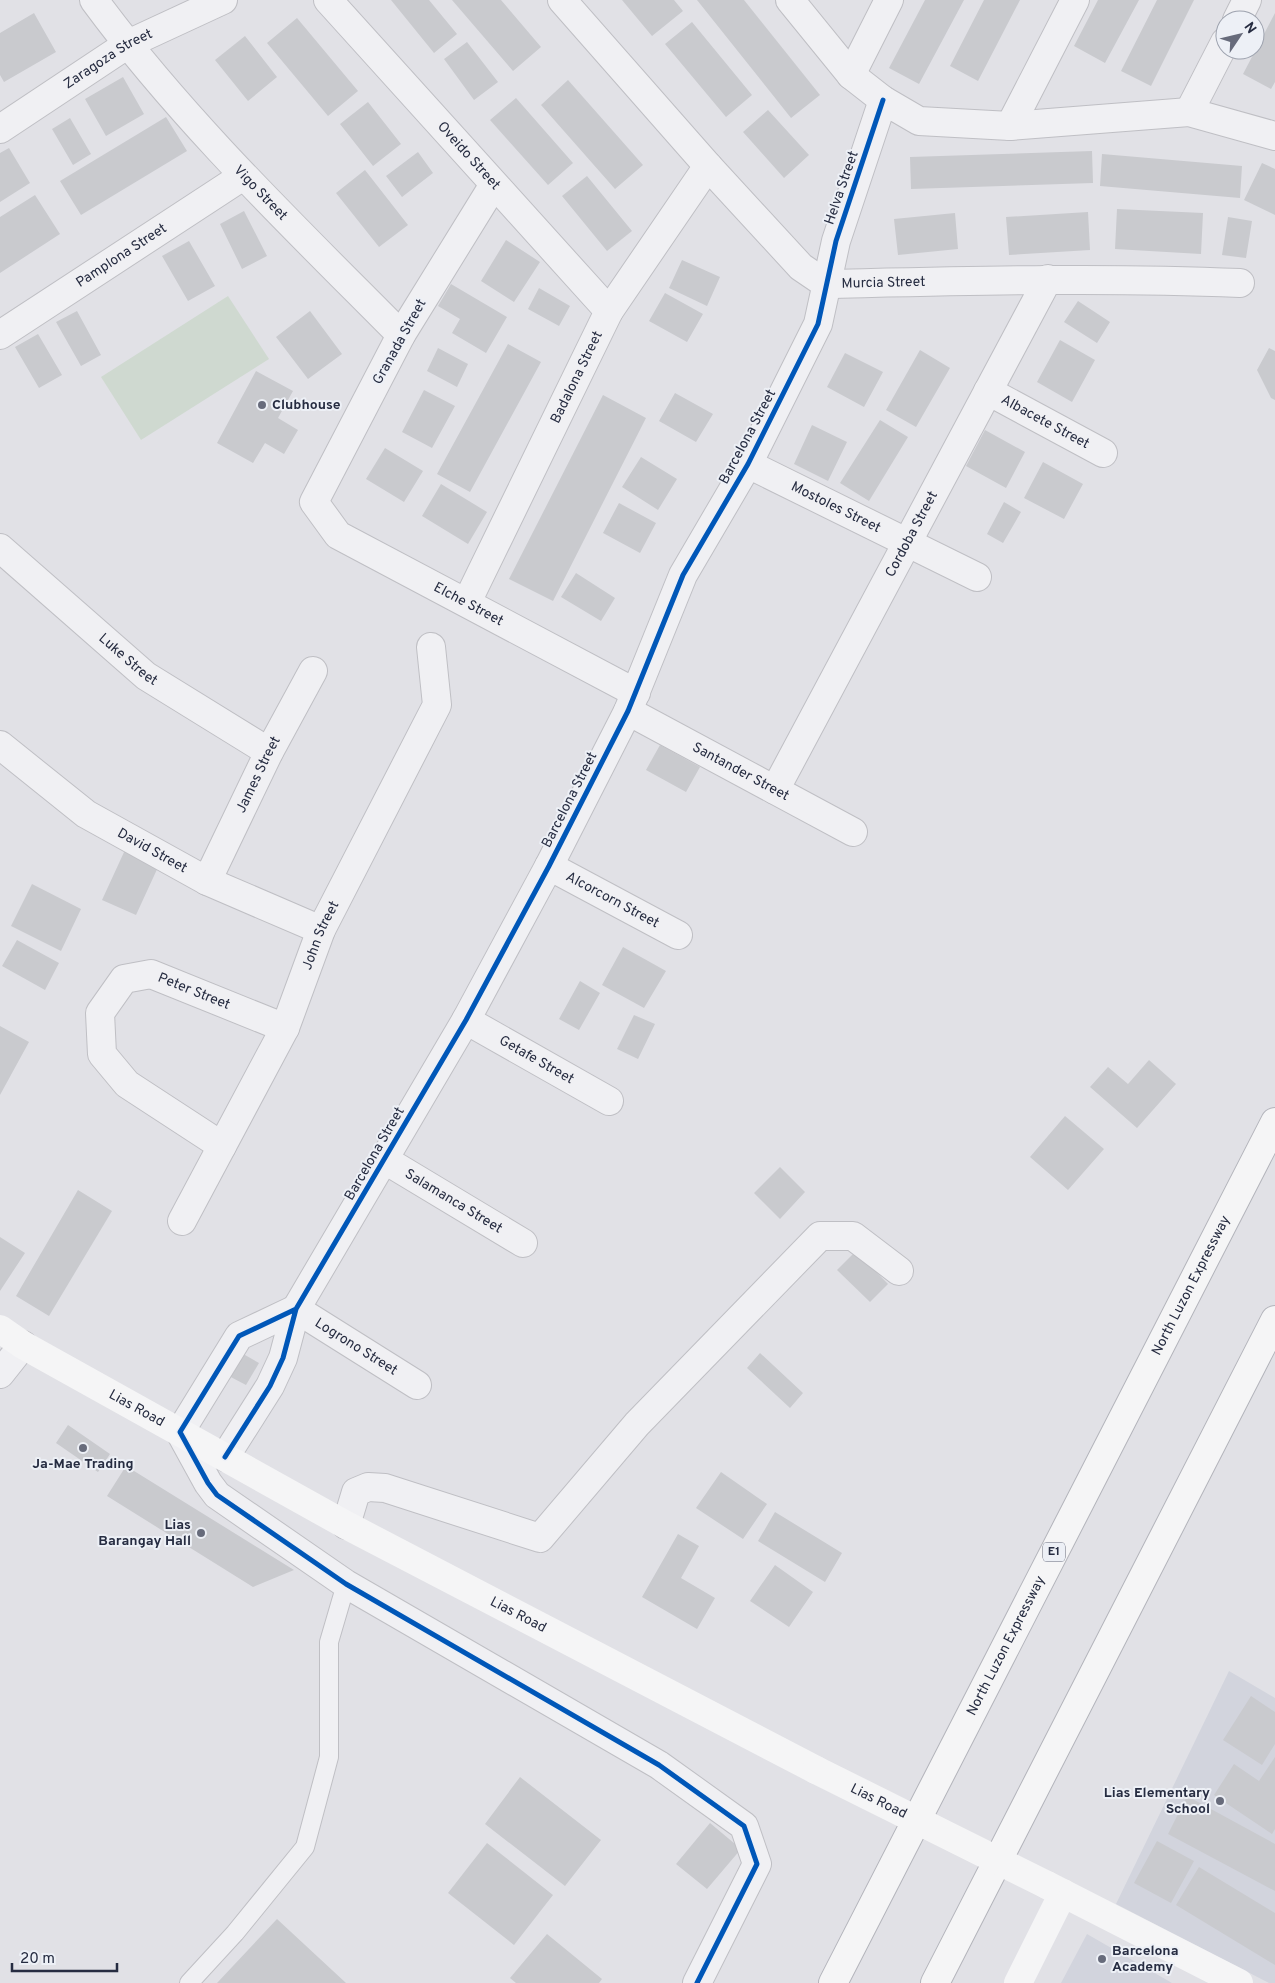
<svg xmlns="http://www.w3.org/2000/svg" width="1275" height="1983" font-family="Overpass,sans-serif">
	<rect width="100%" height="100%" fill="#e1e1e6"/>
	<path fill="#d2d4dd" d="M 1229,1671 L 1275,1698 L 1275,1983 L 1269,1983 L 1116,1904 Z
		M 1087,1934 L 1172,1983 L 1061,1983 Z"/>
	<path fill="#cfd9d0" d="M 228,296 L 269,359 L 141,440 L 101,377 Z"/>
	<path fill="#c9cace" d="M 391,0 L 429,0 L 457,34 L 434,53 Z
		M 452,0 L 501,0 L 541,47 L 513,71 Z
		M 622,0 L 674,0 L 683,11 L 652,36 Z
		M 697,0 L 744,0 L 820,95 L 791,118 Z
		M 925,0 L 964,0 L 919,84 L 889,68 Z
		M 984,0 L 1020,0 L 978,81 L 950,66 Z
		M 1098,0 L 1139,0 L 1105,63 L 1074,46 Z
		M 1157,0 L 1194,0 L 1151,86 L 1121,71 Z
		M 34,13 L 56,52 L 4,82 L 0,75 L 0,33 Z
		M 1275,13 L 1275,82 L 1271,89 L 1243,74 Z
		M 297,18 L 358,91 L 328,116 L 267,43 Z
		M 692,22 L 752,95 L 726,117 L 665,44 Z
		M 245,36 L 277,77 L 248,101 L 215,60 Z
		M 467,42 L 498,82 L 474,100 L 444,59 Z
		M 123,77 L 144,114 L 106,136 L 85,99 Z
		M 568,80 L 643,165 L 615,189 L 541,105 Z
		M 516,98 L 573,163 L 548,185 L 490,120 Z
		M 368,102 L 401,144 L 373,166 L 340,124 Z
		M 768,110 L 809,155 L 784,178 L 743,132 Z
		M 166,117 L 187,151 L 81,215 L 60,181 Z
		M 70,118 L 91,154 L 73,165 L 52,129 Z
		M 9,148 L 30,183 L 0,202 L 0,153 Z
		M 1092,151 L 1093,183 L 911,189 L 910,157 Z
		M 418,152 L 433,173 L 402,197 L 386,176 Z
		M 1102,154 L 1242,166 L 1240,198 L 1100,186 Z
		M 1262,163 L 1275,169 L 1275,215 L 1244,200 Z
		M 365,170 L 408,225 L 379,247 L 336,193 Z
		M 587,176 L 632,231 L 607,251 L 562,196 Z
		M 35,195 L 60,234 L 0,273 L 0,217 Z
		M 1117,209 L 1203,213 L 1201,254 L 1115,249 Z
		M 244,211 L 267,256 L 242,269 L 220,224 Z
		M 1088,212 L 1090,250 L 1009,255 L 1006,217 Z
		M 955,213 L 958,249 L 898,255 L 894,219 Z
		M 1228,217 L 1252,221 L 1246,258 L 1222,255 Z
		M 506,240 L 540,262 L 514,302 L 481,281 Z
		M 189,241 L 215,286 L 188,301 L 162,256 Z
		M 682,260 L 720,277 L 707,306 L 669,288 Z
		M 451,284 L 507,317 L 486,353 L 452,333 L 460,319 L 438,306 Z
		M 539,288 L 570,306 L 559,326 L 528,309 Z
		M 665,293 L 703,314 L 687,342 L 649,321 Z
		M 1078,301 L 1110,322 L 1097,343 L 1064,322 Z
		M 77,311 L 101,355 L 81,366 L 56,322 Z
		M 310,311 L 342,354 L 308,379 L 276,337 Z
		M 38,334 L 62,375 L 39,388 L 15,347 Z
		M 1060,340 L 1095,360 L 1072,402 L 1037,382 Z
		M 508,344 L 541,362 L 470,492 L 437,474 Z
		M 438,348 L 468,364 L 457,387 L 427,371 Z
		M 1269,348 L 1275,351 L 1275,400 L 1271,398 L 1257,370 Z
		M 920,350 L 950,368 L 916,427 L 886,410 Z
		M 845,353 L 883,372 L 864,407 L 827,387 Z
		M 256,371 L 293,391 L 278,418 L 298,430 L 284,454 L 265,443 L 253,463 L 217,443 Z
		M 424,390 L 455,406 L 432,448 L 402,432 Z
		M 675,393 L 713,414 L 696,442 L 659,421 Z
		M 603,395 L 646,418 L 553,601 L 509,579 Z
		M 880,420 L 908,437 L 869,501 L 840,483 Z
		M 812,425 L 847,442 L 828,481 L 794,464 Z
		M 985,430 L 1025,452 L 1006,488 L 966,466 Z
		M 385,448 L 423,471 L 404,502 L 366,479 Z
		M 641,457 L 677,479 L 658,510 L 622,487 Z
		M 1043,462 L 1083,484 L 1064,519 L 1024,498 Z
		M 441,484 L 487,512 L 468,544 L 422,516 Z
		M 1004,502 L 1021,512 L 1003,543 L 987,534 Z
		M 619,503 L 656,523 L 640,553 L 603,533 Z
		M 576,573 L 615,598 L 601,621 L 561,597 Z
		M 660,745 L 700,767 L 686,792 L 646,770 Z
		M 125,850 L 159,865 L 136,915 L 102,900 Z
		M 32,884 L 81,909 L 61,951 L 11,926 Z
		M 17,940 L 59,963 L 45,990 L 2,966 Z
		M 623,947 L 666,971 L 644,1008 L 602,985 Z
		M 580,981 L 600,993 L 579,1030 L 559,1019 Z
		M 634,1015 L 655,1024 L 638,1059 L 617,1049 Z
		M 0,1026 L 29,1042 L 0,1095 Z
		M 1149,1060 L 1176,1084 L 1137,1128 L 1090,1087 L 1108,1067 L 1128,1084 Z
		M 1065,1116 L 1104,1149 L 1068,1190 L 1030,1157 Z
		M 780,1167 L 805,1192 L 780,1219 L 754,1193 Z
		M 78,1190 L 112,1211 L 49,1316 L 16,1296 Z
		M 0,1237 L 25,1253 L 0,1291 Z
		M 856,1251 L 888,1284 L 870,1302 L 837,1270 Z
		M 238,1351 L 259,1363 L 246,1385 L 225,1374 Z
		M 760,1353 L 803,1393 L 790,1408 L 747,1368 Z
		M 68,1425 L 110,1454 L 98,1472 L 56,1443 Z
		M 126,1466 L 294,1570 L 253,1587 L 107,1496 Z
		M 721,1472 L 767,1504 L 743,1539 L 696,1508 Z
		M 775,1512 L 842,1553 L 825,1582 L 758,1541 Z
		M 678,1534 L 699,1546 L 681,1578 L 715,1598 L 697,1629 L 642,1597 Z
		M 775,1565 L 813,1592 L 789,1627 L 750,1601 Z
		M 1251,1696 L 1275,1712 L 1275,1744 L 1262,1765 L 1223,1740 Z
		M 1275,1757 L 1275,1829 L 1272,1834 L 1214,1795 L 1234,1764 L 1259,1781 Z
		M 520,1777 L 601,1840 L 565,1886 L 485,1824 Z
		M 1187,1796 L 1275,1844 L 1275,1891 L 1168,1834 Z
		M 710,1823 L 741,1849 L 707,1889 L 676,1864 Z
		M 1157,1841 L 1194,1861 L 1171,1903 L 1134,1883 Z
		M 487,1843 L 553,1895 L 514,1945 L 448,1893 Z
		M 1199,1867 L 1275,1913 L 1275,1965 L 1176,1905 Z
		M 277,1919 L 346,1983 L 217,1983 Z
		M 547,1934 L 602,1979 L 599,1983 L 516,1983 L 510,1978 Z"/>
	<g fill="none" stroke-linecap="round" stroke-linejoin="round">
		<g stroke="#bfbfc4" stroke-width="20">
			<path id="lane" d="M 189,1983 L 235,1933 L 305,1847 L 329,1757 L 329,1642 L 346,1584"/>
		</g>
		<g stroke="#bfbfc4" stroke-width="30">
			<g id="street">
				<path id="s1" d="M 94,0 C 184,122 295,228 401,335"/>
				<path id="s2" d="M 328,0 L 609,311"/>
				<path id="s3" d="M 562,0 L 708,166 L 801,267 L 826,284 C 964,281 1102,277 1240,283"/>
				<path d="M 790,0 L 851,75 L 883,100 L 919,121 L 1010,126 L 1189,112 L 1275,136"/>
				<path d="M 1237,20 L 1247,0"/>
				<path d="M 851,75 L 889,0"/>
				<path d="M 1189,112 L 1225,42"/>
				<path d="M 1010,126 L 1075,0"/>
				<path id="s4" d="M 0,129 L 128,44 L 223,0"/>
				<path id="s5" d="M 493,186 L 401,335 L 314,502 L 338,535 L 636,693"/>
				<path id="s6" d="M 0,335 L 243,176"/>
				<path id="s7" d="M 988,391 L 1103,453"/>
				<path id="s8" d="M 748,464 L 977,577"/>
				<path id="s9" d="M 0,548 L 146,676 L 269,752"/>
				<path id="s10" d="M 467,602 L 609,311 L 708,166"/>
				<path id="s11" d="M 628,711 L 853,832"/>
				<path id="s12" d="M 0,745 L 86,814 L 207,881 L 321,930"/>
				<path id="s13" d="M 775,790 L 1048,279"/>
				<path id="s14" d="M 549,866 L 678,935"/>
				<path id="s15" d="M 207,881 L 269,752 L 313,671"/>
				<path id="s16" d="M 466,1020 L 609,1101"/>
				<path id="s17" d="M 222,1146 L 127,1084 L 102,1054 L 100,1013 L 124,979 L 151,974 L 285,1028"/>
				<path id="s18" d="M 385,1160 L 523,1243"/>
				<path id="s19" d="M 182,1221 L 285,1028 L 321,930 L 437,705 L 431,647"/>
				<path d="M 296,1309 L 239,1336 L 180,1432 L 208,1483 L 217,1495 L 346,1584 L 659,1765 L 744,1826 L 757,1864 L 697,1983"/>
				<path id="s20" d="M 296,1309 L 417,1385"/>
				<path d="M 0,1374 L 23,1345"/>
				<path d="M 225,1457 L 270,1386 L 283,1358 L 296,1309 L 466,1020 L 549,866 L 628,711 L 683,575 L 748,464 L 818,324 L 836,241 L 883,100"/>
				<path d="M 346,1525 L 356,1492 L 368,1487 L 385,1488 L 540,1538 L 637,1424 L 820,1236 L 853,1236 L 899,1271"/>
			</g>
		</g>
		<g stroke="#b3b4bb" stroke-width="30">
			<g id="highway">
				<path id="s22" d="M 833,1983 L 1275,1122"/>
				<path d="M 935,1983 L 1275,1320"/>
			</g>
		</g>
		<use href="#lane" stroke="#f0f0f3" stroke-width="18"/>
		<use href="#street" stroke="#f0f0f3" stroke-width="28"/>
		<g stroke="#f5f5f6" stroke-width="28">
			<path id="s21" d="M 0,1329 L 23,1345 L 346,1525 L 816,1770"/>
			<path d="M 1047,1885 L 1239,1983"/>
			<path d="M 1018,1983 L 1063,1893"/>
		</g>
		<use href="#highway" stroke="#f5f5f6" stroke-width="28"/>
		<path stroke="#f5f5f6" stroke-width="28" id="s23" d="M 816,1770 L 1047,1885"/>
		<g stroke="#edf0f6" stroke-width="8">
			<path id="cycleway" d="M 296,1309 L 239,1336 L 180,1432 L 208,1483 L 217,1495 L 346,1584 L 659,1765 L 744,1826 L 757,1864 L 697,1983
				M 225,1457 L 270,1386 L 283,1358 L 296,1309 L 466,1020 L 549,866 L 628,711 L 683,575 L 748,464 L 818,324 L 836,241 L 883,100"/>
		</g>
		<use href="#cycleway" stroke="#0057b8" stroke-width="5"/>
	</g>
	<g fill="#676b7b" stroke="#edf0f6" stroke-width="2">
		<circle cx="262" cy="405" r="5"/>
		<circle cx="83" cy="1448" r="5"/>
		<circle cx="201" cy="1533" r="5"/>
		<circle cx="1220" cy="1801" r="5"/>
		<circle cx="1102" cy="1959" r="5"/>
	</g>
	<g text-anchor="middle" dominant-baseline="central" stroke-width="4" stroke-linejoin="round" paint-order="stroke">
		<rect fill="#edf0f6" stroke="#626777" stroke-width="1" x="1043" y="1542.5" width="22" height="19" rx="4"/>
		<g font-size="12" font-weight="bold" fill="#262c41">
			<text x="1054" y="1552">E1</text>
		</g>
		<g font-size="14" fill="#262c41" stroke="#edf0f6">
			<text stroke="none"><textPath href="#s4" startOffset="129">Zaragoza Street</textPath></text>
			<text stroke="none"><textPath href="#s2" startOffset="210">Oveido Street</textPath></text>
			<text transform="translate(842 188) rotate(-71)">Helva Street</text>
			<text stroke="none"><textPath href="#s1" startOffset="255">Vigo Street</textPath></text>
			<text stroke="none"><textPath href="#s6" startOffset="145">Pamplona Street</textPath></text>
			<text stroke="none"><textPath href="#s3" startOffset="446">Murcia Street</textPath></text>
			<text transform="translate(400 342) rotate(-61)">Granada Street</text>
			<text stroke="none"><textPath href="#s10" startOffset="250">Badalona Street</textPath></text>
			<text stroke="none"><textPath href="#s7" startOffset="65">Albacete Street</textPath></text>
			<text transform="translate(748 437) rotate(-62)">Barcelona Street</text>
			<text stroke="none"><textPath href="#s8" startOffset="98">Mostoles Street</textPath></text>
			<text stroke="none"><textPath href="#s13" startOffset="290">Cordoba Street</textPath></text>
			<text stroke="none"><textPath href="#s5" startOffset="552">Elche Street</textPath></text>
			<text stroke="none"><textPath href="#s9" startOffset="170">Luke Street</textPath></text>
			<text stroke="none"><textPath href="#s11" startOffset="128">Santander Street</textPath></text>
			<text stroke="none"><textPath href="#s15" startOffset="118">James Street</textPath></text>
			<text transform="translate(570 800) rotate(-63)">Barcelona Street</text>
			<text stroke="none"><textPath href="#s12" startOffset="186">David Street</textPath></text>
			<text stroke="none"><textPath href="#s14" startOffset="72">Alcorcorn Street</textPath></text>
			<text stroke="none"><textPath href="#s19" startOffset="318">John Street</textPath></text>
			<text stroke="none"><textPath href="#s17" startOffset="309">Peter Street</textPath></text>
			<text stroke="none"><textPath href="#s16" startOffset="81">Getafe Street</textPath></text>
			<text transform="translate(375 1154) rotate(-60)">Barcelona Street</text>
			<text stroke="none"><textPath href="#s18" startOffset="80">Salamanca Street</textPath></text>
			<text stroke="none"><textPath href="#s22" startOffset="784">North Luzon Expressway</textPath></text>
			<text stroke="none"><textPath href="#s20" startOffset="71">Logrono Street</textPath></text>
			<text stroke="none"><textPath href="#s21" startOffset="158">Lias Road</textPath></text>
			<text stroke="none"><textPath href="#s21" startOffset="592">Lias Road</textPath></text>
			<text stroke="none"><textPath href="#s22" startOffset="379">North Luzon Expressway</textPath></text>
			<text stroke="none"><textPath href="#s23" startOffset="70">Lias Road</textPath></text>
		</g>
		<g font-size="14" font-weight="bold" fill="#262c41" stroke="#edf0f6" text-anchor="start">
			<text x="272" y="405">Clubhouse</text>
			<text x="83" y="1464" text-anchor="middle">Ja-Mae Trading</text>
			<text x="191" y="1525" text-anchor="end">Lias<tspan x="191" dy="16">Barangay Hall</tspan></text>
			<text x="1210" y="1793" text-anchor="end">Lias Elementary<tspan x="1210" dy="16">School</tspan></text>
			<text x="1112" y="1951">Barcelona<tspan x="1112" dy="16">Academy</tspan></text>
		</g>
	</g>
	<g transform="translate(1240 35) rotate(55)"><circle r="24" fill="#edf0f6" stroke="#9da2ae"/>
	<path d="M0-4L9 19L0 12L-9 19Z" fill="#676b7b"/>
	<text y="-8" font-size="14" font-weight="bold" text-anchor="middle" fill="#262c41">N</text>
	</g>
	<path d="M12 1963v8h105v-8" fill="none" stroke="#262c41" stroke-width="2.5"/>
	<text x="20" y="1963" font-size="15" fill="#262c41" stroke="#edf0f6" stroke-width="4" paint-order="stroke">20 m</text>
</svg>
